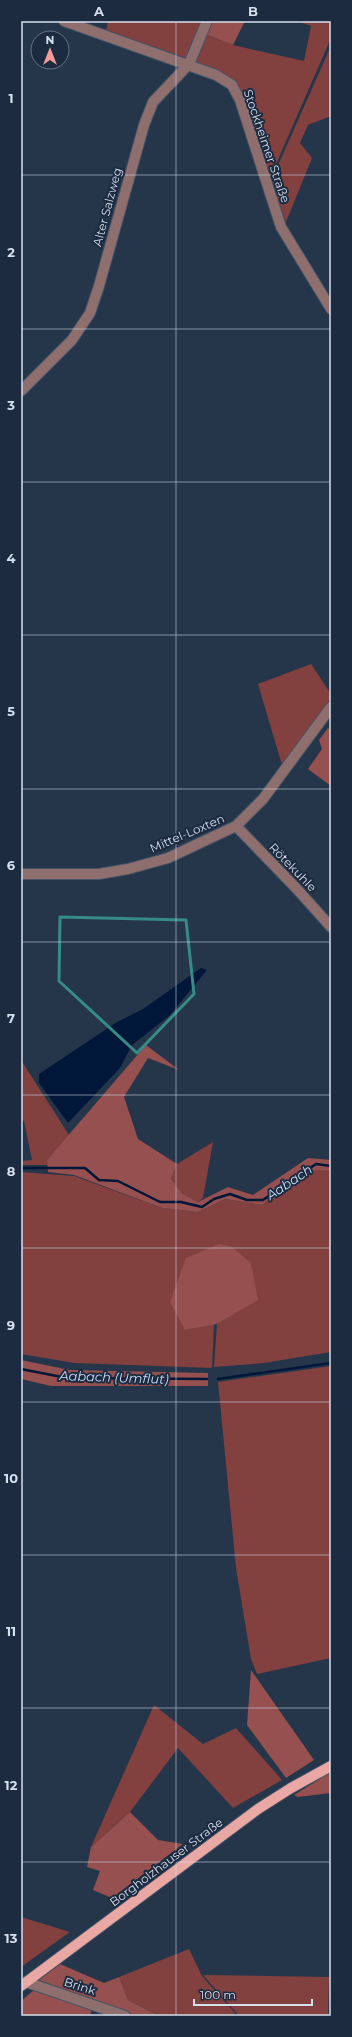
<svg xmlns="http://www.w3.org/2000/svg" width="352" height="2037" font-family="Montserrat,sans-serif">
	<rect width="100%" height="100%" fill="#25354a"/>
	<path fill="#82403f" d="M 108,21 L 203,21 L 186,58 L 106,31 Z
		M 297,21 L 331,21 L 331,38 L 270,178 L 244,100 L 219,73 L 196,62 L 208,35 L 233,45 L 304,61 L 311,26 Z
		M 331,46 L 331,116 L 308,125 L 300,143 L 312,158 L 286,222 L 271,181 Z
		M 311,664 L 331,694 L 331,698 L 282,765 L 258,684 Z
		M 21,1060 L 69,1135 L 47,1160 L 48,1165 L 21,1165 L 22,1161 L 32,1160 L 24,1121 L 21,1119 Z
		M 213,1142 L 203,1198 L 198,1202 L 183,1194 L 171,1179 L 177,1164 Z
		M 316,1169 L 331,1171 L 331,1352 L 264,1363 L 214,1367 L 217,1324 L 258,1299 L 185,1330 L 214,1324 L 212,1368 L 74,1363 L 21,1354 L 21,1172 L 74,1176 L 162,1208 L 198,1212 L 225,1199 L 262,1205 Z
		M 331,1366 L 331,1658 L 257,1674 L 251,1659 L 236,1568 L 218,1382 Z
		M 154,1705 L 203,1744 L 236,1728 L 282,1780 L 233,1808 L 178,1748 L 130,1812 L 91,1847 Z
		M 21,1917 L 70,1932 L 21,1967 Z
		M 189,1949 L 202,1976 L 235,2013 L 234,2016 L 159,2016 L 128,2000 L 119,1977 Z
		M 203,1975 L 329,1977 L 328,2016 L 239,2016 Z"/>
	<path fill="#95504f" d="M 203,21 L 245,21 L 233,45 L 208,35 L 196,62 L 186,58 Z
		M 328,728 L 331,730 L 331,786 L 308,769 L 322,749 L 319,740 Z
		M 146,1045 L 179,1070 L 148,1058 L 124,1097 L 138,1139 L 177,1164 L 171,1179 L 183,1194 L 198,1202 L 228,1187 L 253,1195 L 308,1158 L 331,1160 L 331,1171 L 316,1170 L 262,1205 L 225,1199 L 198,1212 L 162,1208 L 74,1175 L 48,1172 L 47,1160 Z
		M 219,1244 L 232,1247 L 251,1263 L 258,1300 L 217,1324 L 185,1330 L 170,1302 L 186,1258 Z
		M 21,1360 L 70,1370 L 208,1373 L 208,1386 L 51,1386 L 21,1379 Z
		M 251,1670 L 314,1760 L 286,1778 L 247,1725 Z
		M 331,1772 L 331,1793 L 298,1797 L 294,1795 Z
		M 130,1812 L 158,1840 L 183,1844 L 112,1898 L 93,1890 L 100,1871 L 87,1867 L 91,1847 Z
		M 60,1964 L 104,1983 L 119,1977 L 128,2000 L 159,2016 L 132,2016 L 39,1980 Z
		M 34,1990 L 92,2008 L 90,2016 L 21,2016 L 21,2001 Z"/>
	<path fill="#01173a" d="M 201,968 L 207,970 L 169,1016 L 132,1045 L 120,1068 L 68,1123 L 39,1083 L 39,1074 L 117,1022 L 143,1009 Z"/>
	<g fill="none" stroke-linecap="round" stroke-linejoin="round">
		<path stroke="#01173a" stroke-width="2.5" d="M 21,1168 L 85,1168 L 99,1180 L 118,1181 L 160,1202 L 181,1202 L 202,1207 L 214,1199 L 230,1194 L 247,1200 L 263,1200 L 316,1164 L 331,1166
			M 21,1369 L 67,1378 L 207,1379
			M 218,1379 L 331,1363"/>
		<g stroke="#455467" stroke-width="12">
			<path id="minor" d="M 64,21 L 216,75 L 232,85 L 240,100 L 281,227 L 331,309
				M 21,391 L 72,340 L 90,313 L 99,286 L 144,125 L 153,102 L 189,64 L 207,21
				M 236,826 L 296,888 L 331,927
				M 21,874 L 99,874 L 128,869 L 168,858 L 236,826 L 263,799 L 331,707
				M 26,1982 L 125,2016"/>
		</g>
		<g stroke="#455467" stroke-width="12">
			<path id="major" d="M 21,1986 L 258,1809 L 291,1788 L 331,1766"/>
		</g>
		<use href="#minor" stroke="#8f6f6d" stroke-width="10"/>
		<use href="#major" stroke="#eaa8a5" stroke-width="10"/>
	</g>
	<path fill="none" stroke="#378b87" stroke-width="3" stroke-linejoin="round" d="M 60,917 L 186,920 L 194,994 L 137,1053 L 59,981 Z"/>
	<path fill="none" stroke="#d5dfed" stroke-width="1" stroke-opacity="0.55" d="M 176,21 L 176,2016M 21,175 L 331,175M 21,329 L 331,329M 21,482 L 331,482M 21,635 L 331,635M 21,789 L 331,789M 21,942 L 331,942M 21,1095 L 331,1095M 21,1248 L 331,1248M 21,1402 L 331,1402M 21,1555 L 331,1555M 21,1708 L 331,1708M 21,1862 L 331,1862"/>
	<g text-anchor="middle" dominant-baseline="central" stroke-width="4" stroke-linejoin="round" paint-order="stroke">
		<g font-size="12" fill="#d5dfed" stroke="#1c2b40">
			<text transform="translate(267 146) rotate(71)">Stockheimer Straße</text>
			<text transform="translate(107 207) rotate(-75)">Alter Salzweg</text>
			<text transform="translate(187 833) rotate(-23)">Mittel-Loxten</text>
			<text transform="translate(293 867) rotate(46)">Rötekuhle</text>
			<text transform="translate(166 1862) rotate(-37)">Borgholzhauser Straße</text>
			<text transform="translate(80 1986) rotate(18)">Brink</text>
		</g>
		<g font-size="13" font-style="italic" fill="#c9dffe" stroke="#1c2b40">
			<text transform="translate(289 1182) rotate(-34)">Aabach</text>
			<text transform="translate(114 1377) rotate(2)">Aabach (Umflut)</text>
		</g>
	</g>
	<rect width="352" height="2037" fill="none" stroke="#1c2b40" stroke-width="44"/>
	<g transform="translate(50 50)"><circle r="19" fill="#1c2b40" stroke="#667385"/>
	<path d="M0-3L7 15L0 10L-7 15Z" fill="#f59b98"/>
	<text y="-6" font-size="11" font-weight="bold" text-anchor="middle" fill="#d5dfed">N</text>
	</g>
	<path d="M194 1999v6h118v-6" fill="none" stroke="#d5dfed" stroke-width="2"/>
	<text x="200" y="1999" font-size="12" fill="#d5dfed" stroke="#1c2b40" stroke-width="3" paint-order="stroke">100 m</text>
	<rect x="22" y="22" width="308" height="1993" fill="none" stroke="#d5dfed" stroke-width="1.5"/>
	<g font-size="13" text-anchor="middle" font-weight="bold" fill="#d5dfed">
		<text x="99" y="16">A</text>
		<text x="253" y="16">B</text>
		<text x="11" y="103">1</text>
		<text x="11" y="257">2</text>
		<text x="11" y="410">3</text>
		<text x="11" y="563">4</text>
		<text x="11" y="716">5</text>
		<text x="11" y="870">6</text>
		<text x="11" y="1023">7</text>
		<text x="11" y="1176">8</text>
		<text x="11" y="1330">9</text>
		<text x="11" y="1483">10</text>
		<text x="11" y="1636">11</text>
		<text x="11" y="1790">12</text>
		<text x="11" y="1943">13</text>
	</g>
</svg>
